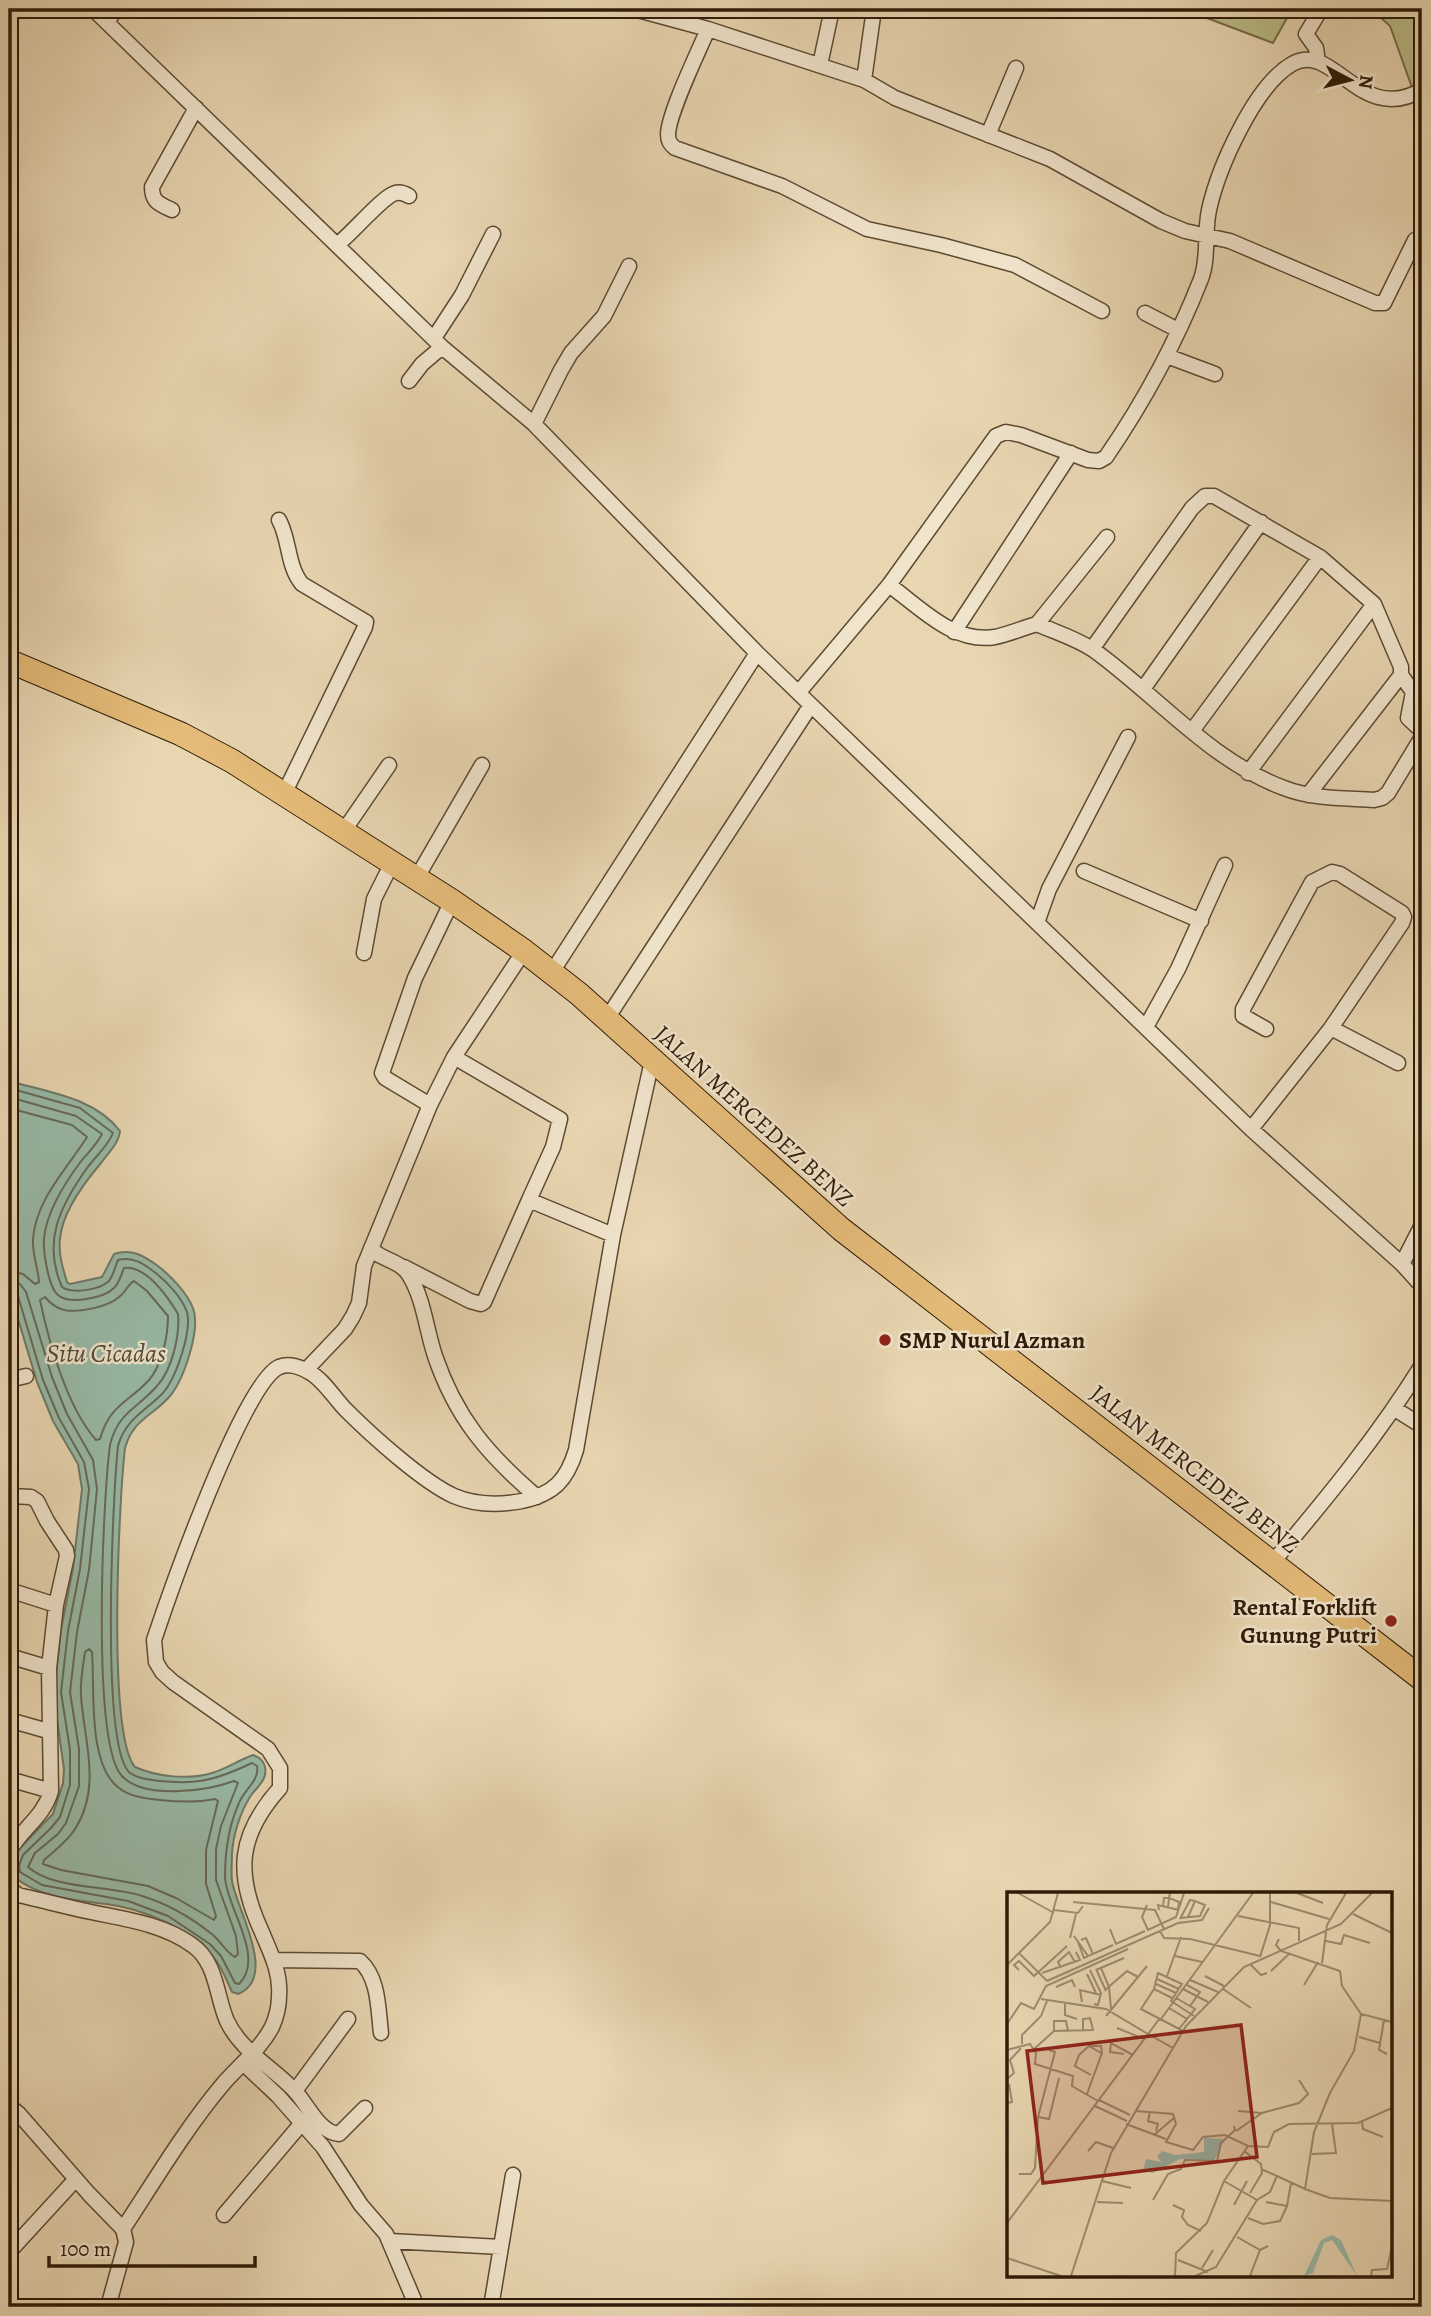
<svg xmlns="http://www.w3.org/2000/svg" width="1431" height="2316" font-family="Alegreya,serif">
	<rect width="100%" height="100%" fill="#e8d6b1"/>
	<filter id="stains"><feTurbulence type="fractalNoise" baseFrequency=".00286" numOctaves="4"/><feColorMatrix values="0 0 0 0 .2 0 0 0 0 .09 0 0 0 0 .02 0 0 0 .5 -.17"/></filter>
	<radialGradient id="worn" r=".72"><stop offset=".6" stop-color="#630" stop-opacity="0"/><stop offset="1" stop-color="#630" stop-opacity=".3"/></radialGradient>
	<path fill="#babc88" stroke="#746c48" stroke-width="2" d="M 1183,9 L 1292,9 L 1273,43 Z
		M 1371,9 L 1422,9 L 1422,88 L 1414,93 L 1390,26 Z"/>
	<path fill="#98baa7" stroke="#6e7a68" stroke-width="2" d="M 9,1081 C 47,1092 94,1097 120,1131 C 119,1143 108,1153 101,1163 C 84,1183 62,1212 60,1239 C 58,1253 63,1269 67,1282 L 70,1284 L 102,1277 L 114,1254 C 132,1248 144,1256 158,1266 C 171,1276 187,1293 193,1308 C 201,1329 184,1379 170,1396 C 153,1416 133,1419 125,1448 C 119,1500 107,1734 135,1767 C 157,1777 189,1780 212,1773 C 226,1769 239,1760 253,1755 C 262,1758 267,1765 265,1775 C 263,1784 254,1790 250,1797 C 240,1813 233,1835 232,1854 C 232,1862 231,1872 232,1881 C 236,1908 279,1978 238,1994 L 232,1992 C 227,1981 222,1968 215,1959 C 192,1929 141,1908 106,1904 C 74,1900 39,1897 14,1877 L 11,1866 L 17,1851 L 53,1814 L 63,1783 L 64,1769 L 56,1713 L 56,1675 L 61,1630 L 73,1568 L 82,1489 L 78,1464 L 53,1421 L 37,1382 L 12,1299 L 9,1276 Z"/>
	<g fill="none" stroke-linecap="round" stroke-linejoin="round">
		<path stroke="#646a58" stroke-width="2" d="M 9,1088 L 80,1108 L 113,1133 C 108,1146 95,1157 87,1168 C 60,1206 42,1242 62,1287 C 72,1294 98,1290 108,1282 C 113,1277 115,1267 118,1260 C 134,1256 144,1264 157,1274 C 168,1283 182,1298 187,1312 C 192,1331 176,1379 162,1394 C 144,1412 125,1420 118,1446 C 113,1493 100,1748 130,1773 C 138,1779 151,1780 160,1781 C 199,1785 218,1779 252,1763 L 257,1766 C 260,1780 244,1790 239,1803 C 228,1827 225,1851 225,1877 C 226,1907 266,1957 239,1984 L 235,1983 L 221,1956 L 210,1944 L 168,1916 L 128,1901 L 42,1885 L 20,1872 L 19,1866 L 23,1855 L 51,1828 L 60,1817 L 70,1785 L 70,1750 L 61,1692 L 68,1631 L 80,1569 L 89,1489 L 84,1462 L 59,1418 L 43,1380 L 18,1296 L 14,1291 L 9,1291
			M 9,1097 L 76,1116 L 102,1134 C 97,1144 89,1152 82,1160 C 66,1181 47,1211 44,1238 C 43,1250 48,1287 58,1295 C 69,1305 104,1298 114,1288 C 120,1282 121,1275 124,1268 C 146,1265 168,1297 178,1314 C 180,1335 172,1370 157,1386 C 137,1409 118,1412 110,1445 C 103,1497 91,1743 122,1776 C 144,1800 207,1791 234,1781 L 238,1783 L 221,1826 L 216,1849 L 216,1880 L 236,1936 L 238,1954 L 235,1957 C 227,1953 220,1941 213,1935 C 192,1918 168,1904 142,1896 C 109,1885 54,1890 28,1867 L 35,1853 L 58,1834 L 66,1823 L 79,1786 L 79,1749 L 70,1692 L 77,1632 L 89,1570 L 97,1489 L 93,1460 L 67,1414 L 52,1377 L 26,1292 L 20,1284 L 9,1282
			M 9,1108 L 72,1125 L 87,1137 C 67,1169 36,1199 33,1239 C 32,1253 38,1268 39,1282 L 35,1284 L 23,1274 L 9,1271
			M 134,1281 L 147,1291 L 168,1316 C 168,1336 162,1365 149,1380 C 128,1403 110,1404 100,1439 L 96,1440 C 67,1407 49,1343 40,1300 L 45,1297 C 50,1303 56,1308 64,1310 C 78,1313 108,1307 119,1297 C 126,1292 128,1284 134,1281 Z
			M 89,1649 L 92,1652 C 95,1688 87,1765 119,1788 C 130,1797 147,1799 160,1800 C 179,1802 196,1803 215,1799 L 218,1801 L 206,1850 L 206,1884 L 216,1916 L 214,1920 L 176,1898 L 148,1886 L 61,1870 L 43,1864 L 44,1860 C 55,1850 67,1842 75,1829 C 102,1787 84,1741 81,1696 C 80,1681 83,1666 85,1652 Z"/>
		<g stroke="#5d4a33" stroke-width="17">
			<path id="street" d="M 93,9 L 442,347 L 534,424 L 757,653 L 1251,1129 L 1402,1264 L 1422,1286
				M 634,9 L 708,29 L 864,80 L 895,98 L 1050,159 L 1161,221 L 1185,231 L 1230,241 L 1375,303 L 1384,303 L 1415,240
				M 107,22 L 116,9
				M 708,29 C 698,53 669,112 668,134 C 668,141 670,144 675,148 L 782,186 L 867,229 L 941,245 L 1015,265 L 1102,311
				M 1318,62 L 1316,48 L 1306,34 L 1321,9
				M 820,65 L 832,9
				M 864,80 L 874,9
				M 988,135 L 1016,68
				M 172,210 C 159,204 152,202 152,187 L 196,108
				M 337,245 C 351,234 381,199 393,194 C 399,191 404,193 409,196
				M 1145,313 L 1178,330
				M 434,338 L 462,295 L 493,234
				M 1167,356 L 1215,374
				M 409,381 L 422,364 L 442,347
				M 534,424 L 561,370 L 571,353 L 604,316 L 629,266
				M 279,520 C 290,540 287,566 302,584 L 366,622 L 365,627 L 284,794
				M 889,585 C 920,607 953,644 995,637 C 1009,634 1023,628 1037,624 C 1055,632 1078,639 1095,651 C 1157,696 1211,761 1284,788 C 1312,799 1344,798 1374,800 L 1382,798 L 1388,793 L 1422,737 L 1421,730 L 1408,718 L 1413,692 L 1401,675
				M 1037,624 L 1107,537
				M 954,632 L 1071,453
				M 1092,649 L 1192,508 L 1205,496 L 1214,496 L 1320,557 L 1374,604 L 1401,667 L 1401,675 L 1308,795
				M 1143,689 L 1261,522
				M 799,692 L 889,585 L 996,436 L 1006,432 L 1021,435 L 1088,460 L 1099,461 L 1106,457 C 1143,403 1177,340 1201,279 C 1209,258 1204,233 1209,210 C 1218,169 1254,86 1292,64 C 1334,40 1359,126 1422,90
				M 1192,731 L 1320,557
				M 1248,773 L 1374,604
				M 343,832 L 389,765
				M 1084,871 L 1201,921
				M 416,879 L 482,765
				M 1037,923 L 1049,889 L 1128,737
				M 364,953 L 374,899 L 392,863
				M 552,972 L 757,653
				M 606,1020 L 811,705
				M 1146,1027 L 1178,969 L 1225,865
				M 1331,1028 L 1398,1063
				M 454,1057 L 560,1119 L 553,1147 L 529,1200
				M 430,1105 L 385,1078 L 382,1073 L 415,978 L 452,901
				M 1251,1129 L 1331,1028 L 1402,923 L 1404,917 L 1402,913 L 1340,874 L 1332,872 L 1312,882 L 1243,1009 L 1243,1016 L 1266,1029
				M 371,1248 C 379,1260 399,1259 409,1275 C 424,1299 426,1329 435,1356 C 456,1418 488,1455 537,1497
				M 1402,1264 L 1422,1225
				M 404,1267 L 470,1301 L 481,1304 L 484,1302 L 529,1200 L 613,1235
				M 306,1370 L 345,1329 L 353,1316 L 359,1303 L 364,1266 L 430,1105 L 454,1057 L 524,951
				M 9,1380 L 26,1376
				M 1395,1409 L 1422,1426
				M 9,1496 L 31,1497 L 37,1501 L 47,1521 L 66,1550 L 67,1556 L 56,1605 L 49,1668 L 51,1791 C 44,1817 21,1829 9,1852
				M 1272,1563 C 1326,1499 1378,1436 1422,1365
				M 9,1590 L 56,1605
				M 9,1656 L 49,1668
				M 9,1720 L 48,1731
				M 9,1779 L 51,1791
				M 9,1888 L 18,1895 C 42,1900 66,1907 91,1912 C 125,1919 163,1924 192,1945 C 217,1962 216,1996 227,2021 C 241,2051 272,2067 294,2090 C 307,2103 319,2133 339,2134 L 365,2108
				M 274,1960 L 360,1961 C 379,1978 378,2009 381,2033
				M 243,2063 L 278,2096 L 323,2147 L 361,2205 L 386,2234 L 417,2307
				M 295,2091 L 348,2019
				M 9,2106 L 19,2114 L 89,2194 L 123,2229
				M 224,2215 L 301,2124
				M 390,2241 L 501,2247
				M 9,2252 L 76,2179
				M 108,2307 L 126,2242 L 123,2229 C 155,2180 186,2128 223,2084 C 239,2065 260,2050 272,2027 C 276,2018 279,2006 279,1996 C 281,1972 270,1952 261,1930 C 235,1873 238,1835 280,1788 L 280,1768 L 268,1749 L 173,1682 L 162,1672 L 156,1662 L 154,1640 C 169,1595 243,1383 279,1367 C 289,1363 301,1367 309,1372 C 324,1380 334,1398 346,1410 C 371,1435 423,1482 454,1496 C 475,1505 500,1505 522,1501 C 554,1494 567,1480 576,1450 L 613,1235 L 652,1061
				M 491,2307 L 513,2175"/>
		</g>
		<g stroke="#2f1b09" stroke-width="25">
			<path id="primary" d="M 9,661 L 181,734 L 232,761 L 452,901 L 524,951 L 579,994 L 841,1229 L 1422,1679"/>
		</g>
		<use href="#street" stroke="#f0e4cc" stroke-width="14"/>
		<use href="#primary" stroke="#e4bb78" stroke-width="23"/>
	</g>
	<g fill="#8f2418" stroke="#f0e4cc" stroke-width="2.5">
		<circle cx="885" cy="1340" r="7"/>
		<circle cx="1391" cy="1621" r="7"/>
	</g>
	<g text-anchor="middle" dominant-baseline="central" stroke-width="5" stroke-linejoin="round" paint-order="stroke">
		<g font-size="24" fill="#2f1b09" stroke="#f0e4cc">
			<text transform="translate(754 1116) rotate(42)">JALAN MERCEDEZ BENZ</text>
			<text transform="translate(1195 1469) rotate(38)">JALAN MERCEDEZ BENZ</text>
		</g>
		<g font-size="24" font-weight="bold" fill="#2f1b09" stroke="#f0e4cc" text-anchor="start">
			<text x="899" y="1340">SMP Nurul Azman</text>
			<text x="1377" y="1607" text-anchor="end">Rental Forklift<tspan x="1377" dy="28">Gunung Putri</tspan></text>
		</g>
		<g font-size="26" font-style="italic" fill="#4e4b38" stroke="#f0e4cc">
			<text x="106" y="1353">Situ Cicadas</text>
		</g>
	</g>
	<g transform="translate(1007 1892)">
		<rect width="385" height="385" fill="#e8d6b1"/>
		<path d="M 197,246 L 218,247 L 207,269 L 173,267 L 146,281 L 136,279 L 139,267 L 154,270 L 150,264 L 155,259 L 168,263 L 197,260 ZM 325,343 L 334,348 L 350,384 L 325,348 L 317,351 L 306,381 L 297,384 L 314,348 Z" fill="#98baa7"/>
		<path fill="none" stroke="#9e8b6e" stroke-width="2" d="M 11,1 L 47,21M 163,1 L 162,6 L 172,10 L 171,17M 290,1 L 316,11M 66,10 L 148,18 L 157,37M 264,10 L 322,27M 140,13 L 135,25 L 141,38 L 169,25 L 177,1M 156,14 L 157,6 L 162,6 L 161,15M 47,18 L 71,21 L 76,14M 152,18 L 151,13 L 172,18M 346,22 L 385,41M 231,24 L 292,36 L 292,49M 173,26 L 193,24 L 198,13 L 188,9 L 181,25M 173,27 L 183,8 L 188,9M 103,37 L 109,52 L 138,39M 153,39 L 157,46 L 183,47 L 253,64M 67,44 L 81,64M 63,46 L 69,22M 272,47 L 269,53 L 274,59 L 333,79 L 335,94 L 354,122 L 385,130M 74,48 L 79,46 L 86,62M 319,49 L 334,52 L 337,43 L 363,51M 71,50 L 77,66 L 106,53M 12,61 L 40,89M 168,64 L 195,70M 253,65 L 263,33 L 263,1M 315,71 L 320,33 L 339,1M 243,72 L 254,83 L 260,81M 0,73 L 43,30 L 51,1M 54,76 L 51,70 L 62,60 L 68,70M 94,76 L 102,95 L 104,117M 89,77 L 99,99M 12,78 L 7,73 L 12,69 L 27,84 L 60,54M 83,78 L 94,101 L 91,113 L 87,112M 89,78 L 117,66M 264,79 L 283,61M 35,81 L 73,68 L 69,60M 80,82 L 89,101M 160,84 L 174,45M 198,84 L 217,94M 150,87 L 172,97M 183,88 L 211,100M 40,89 L 171,31 L 195,28 L 202,16M 149,92 L 169,101M 180,93 L 193,100 L 183,114M 297,93 L 311,70M 49,95 L 65,88 L 68,95M 147,97 L 134,117 L 176,139M 176,97 L 201,110M 216,97 L 244,116M 98,98 L 120,79 L 131,85M 165,106 L 147,97 L 151,81 L 175,92 L 164,109 L 187,124M 169,106 L 188,117 L 180,127M 34,107 L 99,117 L 141,142M 75,110 L 73,98 L 94,103M 58,112 L 58,123 L 70,127M 162,116 L 180,127 L 172,137M 354,122 L 347,159 L 323,201 L 307,240 L 298,297 L 323,306 L 385,309M 99,124 L 140,74M 154,127 L 246,1M 377,128 L 372,158 L 380,162M 0,132 L 14,111 L 27,117 L 39,94 L 121,57M 110,136 L 137,147M 47,139 L 47,129 L 59,129 L 61,139M 141,142 L 166,156M 352,145 L 373,151M 15,152 L 15,143 L 34,124 L 40,109M 27,157 L 47,139 L 86,138 L 83,126 L 76,127 L 76,138M 0,158 L 23,152 L 29,161 L 28,172 L 66,184 L 65,194 L 91,209M 117,162 L 103,160 L 104,151 L 126,163M 84,183 L 68,174 L 72,163 L 82,154 L 94,161M 0,187 L 7,181 L 3,168 L 14,156M 80,202 L 95,161 L 94,154 L 82,154M 92,208 L 123,223M 0,211 L 5,210 L 2,192M 88,214 L 120,229M 129,219 L 166,222 L 169,232 L 159,250 L 186,258 L 196,245 L 218,243 L 241,254 L 261,255 L 267,240 L 282,232 L 351,231 L 385,216M 231,219 L 255,221M 143,220 L 141,229 L 151,232 L 149,239M 31,225 L 42,227 L 52,186M 355,230 L 356,237 L 376,245M 119,232 L 159,247M 229,239 L 255,221 L 292,211 L 301,202 L 292,188M 147,243 L 168,225M 81,259 L 89,250 L 106,256M 237,259 L 254,272 L 255,281 L 243,301M 305,262 L 329,261 L 325,232M 12,282 L 24,282 L 28,276 L 31,225 L 48,160 L 42,158M 270,284 L 298,297M 95,289 L 124,296M 217,289 L 250,308M 146,308 L 161,282 L 174,277 L 178,268 L 210,269 L 214,251 L 228,238 L 227,234M 250,308 L 263,300 L 270,284 L 254,277M 90,310 L 116,311M 259,310 L 280,314 L 284,291M 166,313 L 177,318 L 175,325 L 181,333 L 194,339M 227,313 L 240,289M 241,326 L 256,332 L 273,329 L 280,314M 0,331 L 153,126M 230,345 L 253,358M 0,366 L 54,384M 171,368 L 201,380M 195,376 L 206,358M 64,384 L 104,261 L 179,134 L 237,75 L 334,32 L 365,1M 168,384 L 169,361 L 200,331 L 217,289 L 241,254M 188,384 L 209,375 L 250,308M 243,384 L 253,358 L 261,354M 364,384 L 365,378 L 380,377 L 385,355"/>
		<path fill="#8f2418" fill-opacity="0.15" stroke="#8f2418" stroke-width="3.5" d="M 234,133 L 250,265 L 36,291 L 20,159 Z"/>
		<rect width="385" height="385" fill="none" stroke="#2f1b09" stroke-width="3.5"/>
	</g>
	<rect width="1431" height="2316" fill="none" stroke="#e8d6b1" stroke-width="35"/>
	<rect x="10" y="10" width="1410" height="2295" fill="none" stroke="#2f1b09" stroke-width="3.5"/>
	<rect x="18" y="18" width="1396" height="2281" fill="none" stroke="#2f1b09" stroke-width="2"/>
	<g transform="translate(1350 80) rotate(97)" stroke="#f0e4cc" stroke-width="5" paint-order="stroke">
	<path d="M0-5L12 26L0 18L-12 26Z" fill="#2f1b09"/>
	<text y="-10" font-size="19" font-weight="bold" text-anchor="middle" fill="#2f1b09">N</text>
	</g>
	<path d="M49 2256v10h206v-10" fill="none" stroke="#2f1b09" stroke-width="3.5"/>
	<text x="60" y="2256" font-size="21" fill="#2f1b09" stroke="#f0e4cc" stroke-width="5" paint-order="stroke">100 m</text>
	<rect width="100%" height="100%" filter="url(#stains)"/>
	<rect width="100%" height="100%" fill="url(#worn)"/>
</svg>
